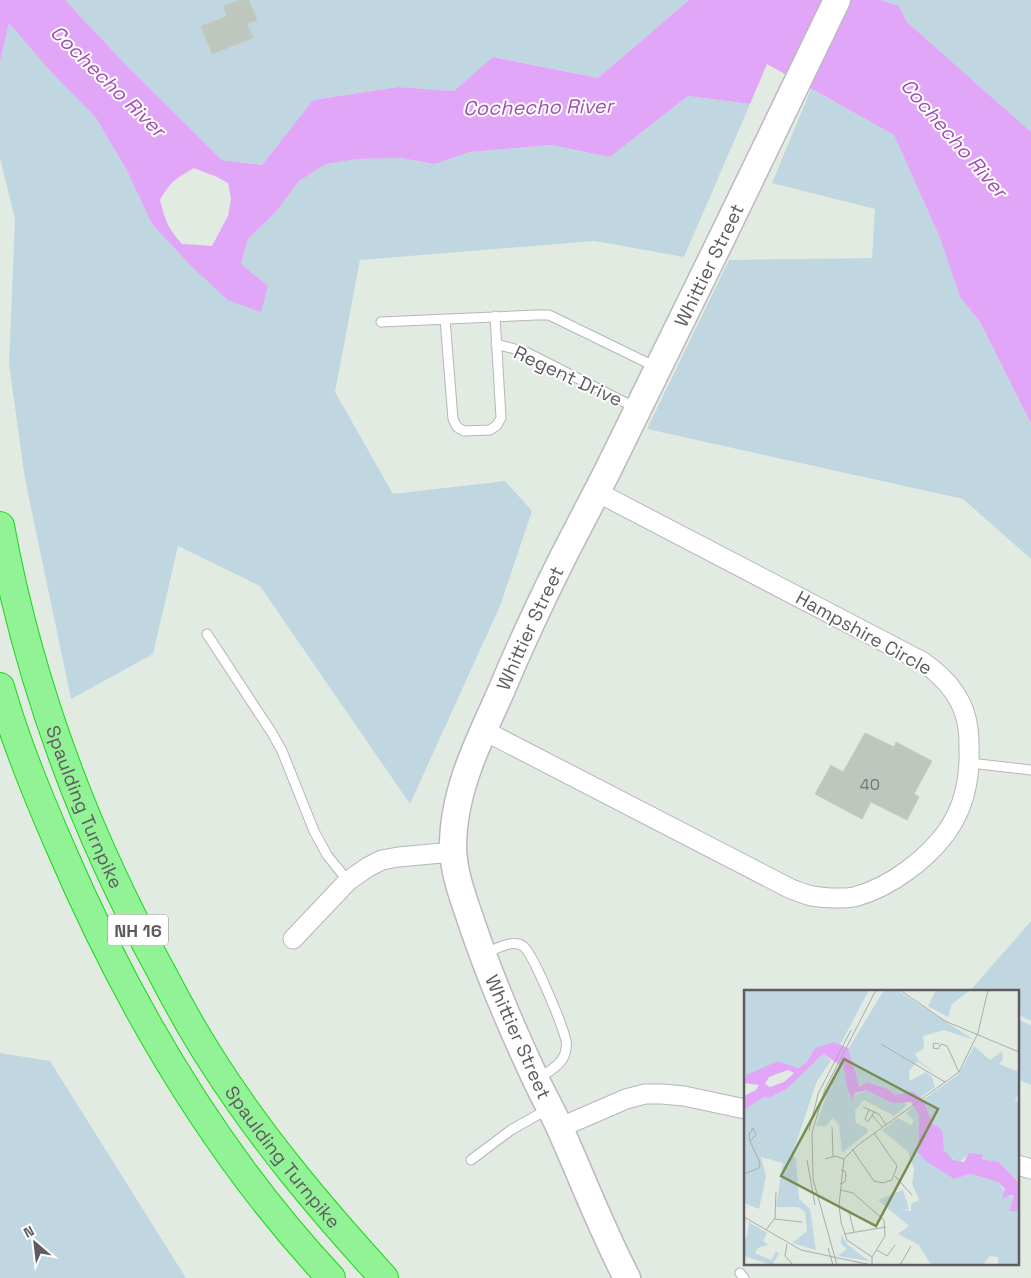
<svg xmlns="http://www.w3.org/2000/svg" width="1031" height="1278" font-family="'Space Grotesk',sans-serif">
	<rect width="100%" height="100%" fill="#e1ebe2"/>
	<path fill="#c0d7e1" d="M 65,0 L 689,0 L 598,78 L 494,57 L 454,91 L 398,87 L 313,100 L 262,165 L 222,160 L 128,67 Z
		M 881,0 L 1031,0 L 1031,132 L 907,22 L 899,6 Z
		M 9,23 L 51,72 L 96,118 L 126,169 L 152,224 L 191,266 L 268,286 L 241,264 L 248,239 L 275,213 L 299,181 L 326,164 L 356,159 L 400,158 L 435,164 L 470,152 L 551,145 L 610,157 L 688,96 L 750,104 L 684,257 L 595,241 L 360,260 L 335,392 L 393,494 L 505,481 L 532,511 L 500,606 L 410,804 L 260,586 L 178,546 L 153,654 L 71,699 L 25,479 L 9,364 L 15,219 L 0,158 L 0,62 Z
		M 811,89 L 894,135 L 940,238 L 960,297 L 980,322 L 1031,424 L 1031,559 L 963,499 L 647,429 L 729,260 L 872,258 L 875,209 L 772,183 Z
		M 1031,921 L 1031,1021 L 1017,1014 L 1017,992 L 969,992 Z
		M 1017,1019 L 1031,1025 L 1031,1085 L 1017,1079 Z
		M 0,1053 L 50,1061 L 186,1278 L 0,1278 Z"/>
	<path fill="#e1a6f7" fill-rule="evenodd" d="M 0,0 L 65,0 L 128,67 L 222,160 L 262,165 L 313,100 L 398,87 L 454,91 L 493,57 L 598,78 L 689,0 L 881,0 L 899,6 L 907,22 L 1031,132 L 1031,424 L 980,322 L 960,297 L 940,238 L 894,135 L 767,64 L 750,104 L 688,96 L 610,157 L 551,145 L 470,152 L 435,164 L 400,158 L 357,159 L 326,164 L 299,181 L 275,213 L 248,239 L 241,264 L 268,286 L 261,312 L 228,300 L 191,266 L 152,224 L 126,169 L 96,118 L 51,72 L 9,23 L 0,62 ZM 194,168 L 217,177 L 228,183 L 231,199 L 228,216 L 212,246 L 199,245 L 182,244 C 168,228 165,220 160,200 C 171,181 175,179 194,168 Z"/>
	<path fill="#bec7be" stroke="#c1cfc0" d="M 240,0 L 249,0 L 257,20 L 247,24 L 253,38 L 212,54 L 201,26 L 227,16 L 223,6 Z
		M 865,733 L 894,747 L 896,742 L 932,761 L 914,794 L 919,797 L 907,820 L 871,802 L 862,819 L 815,794 L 831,765 L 843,772 Z"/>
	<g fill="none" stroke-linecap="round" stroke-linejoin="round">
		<g stroke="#bab4bb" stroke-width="11">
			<path id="lane" d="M 445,319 L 453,419 L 457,427 L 464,431 L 490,430 L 497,425 L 501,418 L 495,316
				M 381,322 L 536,315 L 549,315 L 656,367
				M 496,344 L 526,352 L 636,408
				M 207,634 L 272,733 L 282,751 L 314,831 L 327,855 L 348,881
				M 970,763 L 1031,770
				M 486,953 C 496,949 512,939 523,946 C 533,953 563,1026 566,1041 C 567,1044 566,1052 564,1056 C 560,1066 546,1073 538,1079
				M 471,1160 L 511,1130 L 548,1109
				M 740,1273 L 744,1278"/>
		</g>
		<g stroke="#bab4bb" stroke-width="21">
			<path id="street" d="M 483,730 L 791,889 C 797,891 802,893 808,895 C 819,898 842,899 854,897 C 873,892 892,882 908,870 C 951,838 971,803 969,748 C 969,742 969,735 968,729 C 965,700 946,678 923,662 L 597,492
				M 293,939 L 348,881 L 368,867 L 382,860 L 398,857 L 453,852
				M 559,1128 L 626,1099 L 645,1094 L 662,1094 L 684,1096 L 745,1109
				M 1017,1165 L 1031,1169"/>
		</g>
		<g stroke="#beb7bf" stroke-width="29">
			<g id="secondary">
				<path id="s1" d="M 627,1278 C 601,1228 581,1175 558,1124 C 551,1109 543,1095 536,1080 C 512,1029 490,977 472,924 C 464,900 454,875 453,849 C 452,795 477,744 499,696 C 519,648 541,601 564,555 C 578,528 592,501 606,474 C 684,317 761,158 837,0"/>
			</g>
		</g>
		<g stroke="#17d815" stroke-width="30">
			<g id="highway">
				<path id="s2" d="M 0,526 C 29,683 85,834 162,973 C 177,1002 193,1031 211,1059 C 261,1138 321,1209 384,1278"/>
				<path d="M 0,687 C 16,743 38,796 61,849 C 128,1005 215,1154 331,1278"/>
			</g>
		</g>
		<use href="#lane" stroke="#fff" stroke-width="9"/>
		<use href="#street" stroke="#fff" stroke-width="19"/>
		<use href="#secondary" stroke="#fff" stroke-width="26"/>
		<use href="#highway" stroke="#91f396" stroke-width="28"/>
	</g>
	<g text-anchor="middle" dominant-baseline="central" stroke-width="4" stroke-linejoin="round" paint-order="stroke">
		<g font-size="16" fill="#787578">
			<text x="870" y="784">40</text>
		</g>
		<rect fill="#fff" stroke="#908c90" stroke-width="1" x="108" y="914.5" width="60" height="31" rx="4"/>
		<g font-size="18" font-weight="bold" fill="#605a61">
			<text x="138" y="930">NH 16</text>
		</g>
		<g font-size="19" fill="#605a61" stroke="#fff">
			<text stroke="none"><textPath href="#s1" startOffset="1105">Whittier Street</textPath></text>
			<text transform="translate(568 376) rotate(25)">Regent Drive</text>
			<text stroke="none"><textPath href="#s1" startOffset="700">Whittier Street</textPath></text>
			<text transform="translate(864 633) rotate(29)">Hampshire Circle</text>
			<text stroke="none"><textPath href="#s2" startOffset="294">Spaulding Turnpike</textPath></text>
			<text transform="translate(518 1037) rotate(66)">Whittier Street</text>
			<text stroke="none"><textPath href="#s2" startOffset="698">Spaulding Turnpike</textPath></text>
		</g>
		<g font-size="20" font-style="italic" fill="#a34cb7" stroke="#fff">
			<text transform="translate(108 81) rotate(44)">Cochecho River</text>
			<text transform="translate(538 107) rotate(-1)">Cochecho River</text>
			<text transform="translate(954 138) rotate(49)">Cochecho River</text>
		</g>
	</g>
	<g transform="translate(744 990)">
		<rect width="275" height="275" fill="#e1ebe2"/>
		<path d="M 0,0 L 125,0 L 95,57 L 71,58 L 62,73 L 54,78 L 34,71 L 0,90 ZM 140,0 L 153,0 L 230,50 L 200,40 L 179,46 L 180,58 L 171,64 L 175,71 L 196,86 L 174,72 L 171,74 L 165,81 L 166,91 L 182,82 L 188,87 L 191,97 L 176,108 L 169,101 L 151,105 L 142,98 L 112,94 L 103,61 ZM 192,0 L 225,0 L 225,1 L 208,14 L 204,27 L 184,16 ZM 230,56 L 246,70 L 258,61 L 259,69 L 255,74 L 275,82 L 275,102 L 271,111 L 275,112 L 275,193 L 255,172 L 236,169 L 240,166 L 223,166 L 215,172 L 203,166 L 179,110 L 215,84 ZM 79,64 L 87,71 L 73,91 L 48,165 L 52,169 L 55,209 L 66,219 L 72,260 L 48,253 L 63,241 L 61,222 L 54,217 L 32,217 L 39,173 L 17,167 L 22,187 L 15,219 L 0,213 L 0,120 L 20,107 L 25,108 L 43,99 ZM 99,71 L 106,107 L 122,100 L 148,113 L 158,111 L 163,115 L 150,126 L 120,110 L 111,121 L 112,133 L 123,138 L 124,142 L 98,163 L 95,135 L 89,128 L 82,136 L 72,136 L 83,103 ZM 170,116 L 175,125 L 174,157 L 183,172 L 210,189 L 227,184 L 254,192 L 264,206 L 270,207 L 265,221 L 275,222 L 275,275 L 254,275 L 254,267 L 246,266 L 239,275 L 187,275 L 175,255 L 154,244 L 165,236 L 134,210 L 159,200 L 165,219 L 157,220 L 167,221 L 167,214 L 175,210 L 168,194 L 170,179 L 164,162 L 138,140 L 154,128 L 167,135 L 170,131 L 162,123 ZM 5,232 L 23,243 L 19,251 L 24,255 L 14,258 L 11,263 L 27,270 L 32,261 L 35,264 L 28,275 L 0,266 L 0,248 L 3,247 ZM 97,244 L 104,255 L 125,271 L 94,266 L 103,259 L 97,254 Z" fill="#c0d7e1"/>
		<path d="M 90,52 L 104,58 L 115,96 L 123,93 L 142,98 L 151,105 L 169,101 L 179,110 L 189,134 L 198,140 L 200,160 L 209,170 L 220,172 L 225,163 L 240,165 L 237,169 L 255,172 L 275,193 L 275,222 L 265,221 L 270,207 L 267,205 L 258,209 L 261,199 L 254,192 L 227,184 L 210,189 L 183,172 L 174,162 L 175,125 L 167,112 L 148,113 L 122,100 L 111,103 L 108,110 L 103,97 L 99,72 L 96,75 L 79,64 L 43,99 L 25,108 L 20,107 L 0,120 L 0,106 L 12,100 L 15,95 L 0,93 L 2,85 L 34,71 L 54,78 L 62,73 L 71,58 ZM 44,80 L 50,83 L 40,92 L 26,97 L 21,94 L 25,87 Z" fill="#e1a6f7" fill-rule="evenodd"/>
		<path fill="none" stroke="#a9adaa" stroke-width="1" d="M 156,0 L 201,31 L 275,62M 137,54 L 201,92M 195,54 L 190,53 L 189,58 L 194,59 L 197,54 L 203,56 L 215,82M 119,117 L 135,124 L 142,135M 125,120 L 121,129 L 124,132 L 130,122M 128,125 L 138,137M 88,137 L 89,167M 65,141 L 74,104 L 107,40M 108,159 L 130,191 L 139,193 L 148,190 L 153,176 L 130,143M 81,169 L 91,166 L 100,169M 63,170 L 71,215M 0,184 L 15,178 L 16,173 L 6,151 L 5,145 L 9,138 L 12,145 L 6,151M 151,186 L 168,205M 96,194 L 101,192 L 102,186 L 101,181 L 97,180M 96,200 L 109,203 L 140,230 L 141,246 L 128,267M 105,222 L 110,242M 0,227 L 57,260 L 127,275M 31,229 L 32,202M 22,240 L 30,229 L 58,232M 100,244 L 142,237M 43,254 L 41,266 L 49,275M 84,258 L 89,275M 133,260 L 143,266 L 151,255M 93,275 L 69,189 L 68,143 L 81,99 L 132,0M 128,275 L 128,267 L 103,250 L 97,232 L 95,215 L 100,169 L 114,155 L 215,82 L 234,43 L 244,0M 156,275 L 167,256"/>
		<path fill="#788c51" fill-opacity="0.15" stroke="#788c51" stroke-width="2.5" d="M 100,69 L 194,119 L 132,236 L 37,186 Z"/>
		<rect width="275" height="275" fill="none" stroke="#605a61" stroke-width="2.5"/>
	</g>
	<g transform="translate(35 1243) rotate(332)" stroke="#ffffff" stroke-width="4" paint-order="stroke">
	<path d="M0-4L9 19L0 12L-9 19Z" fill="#605a61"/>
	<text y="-8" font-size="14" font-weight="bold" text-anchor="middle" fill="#605a61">N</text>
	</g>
</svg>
